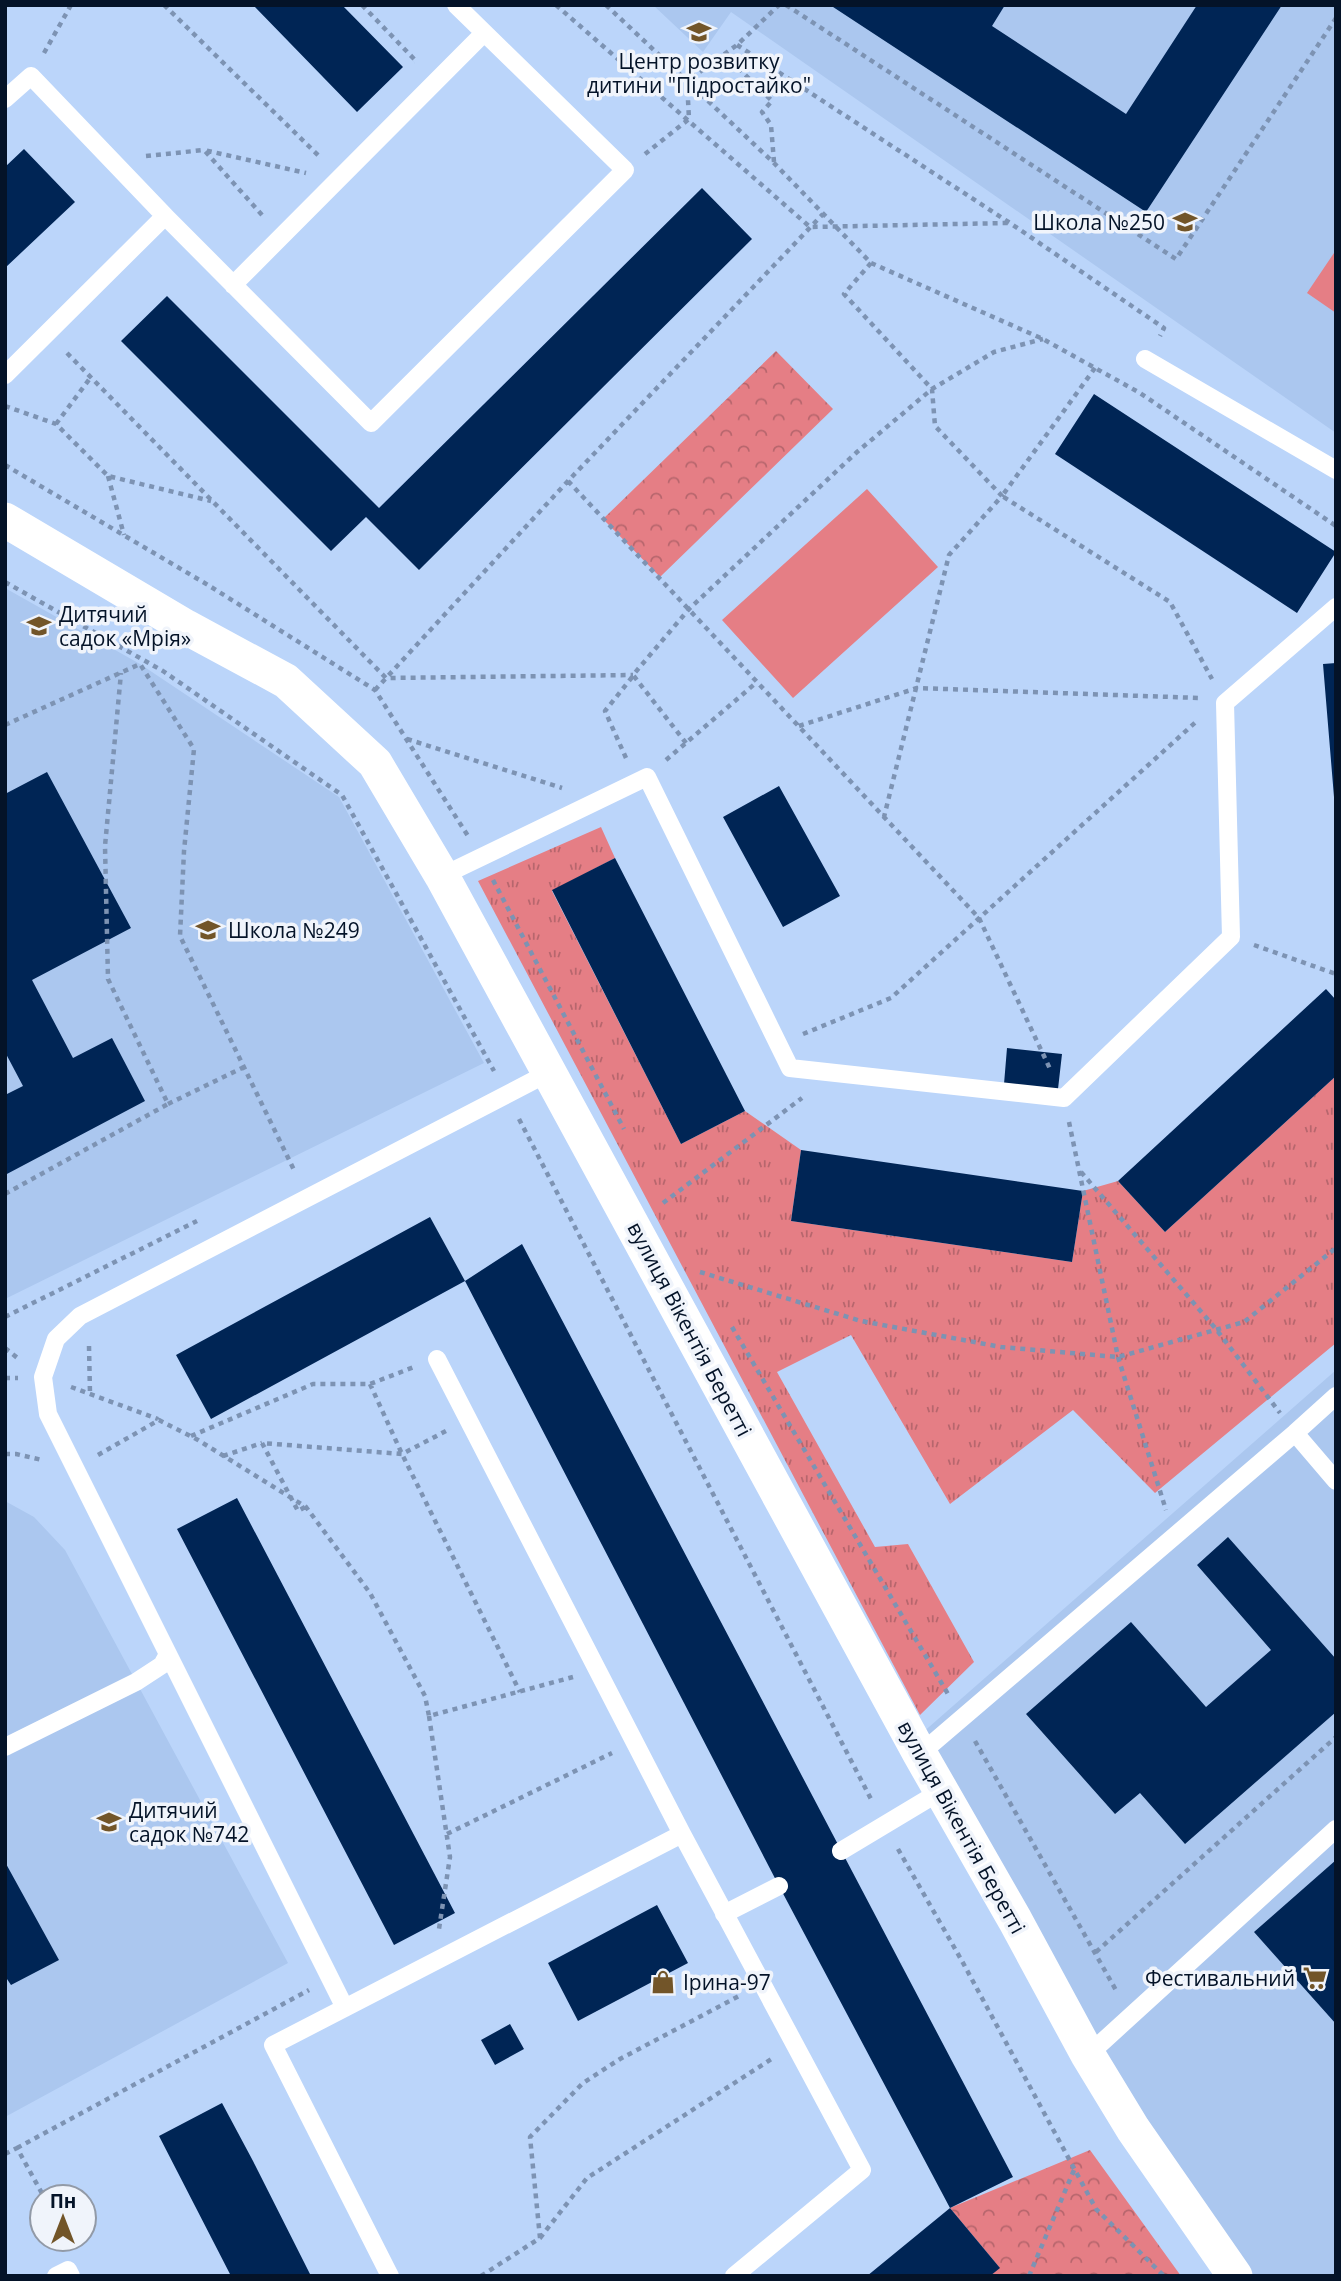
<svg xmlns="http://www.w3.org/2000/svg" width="1341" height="2281" font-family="'Open Sans',sans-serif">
	<defs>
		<pattern id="grass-tufts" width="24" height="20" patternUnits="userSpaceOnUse" patternTransform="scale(1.75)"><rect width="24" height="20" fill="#e57e85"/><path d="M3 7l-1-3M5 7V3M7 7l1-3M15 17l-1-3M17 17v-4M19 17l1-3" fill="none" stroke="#b7666d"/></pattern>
		<pattern id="park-crowns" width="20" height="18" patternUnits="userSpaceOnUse" patternTransform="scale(1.75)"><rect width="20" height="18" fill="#e57e85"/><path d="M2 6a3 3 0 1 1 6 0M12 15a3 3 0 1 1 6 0" fill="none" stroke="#b7666d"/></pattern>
	</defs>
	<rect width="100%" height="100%" fill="#bbd5fa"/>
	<path fill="#abc7ef" d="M 653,5 L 1336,5 L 1336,433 L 731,12 L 703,52 Z
		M 5,588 L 140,664 L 339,797 L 484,1063 L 5,1299 Z
		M 1336,1370 L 1336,2276 L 1251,2276 L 1137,2118 L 921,1734 Z
		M 5,1501 L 34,1517 L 65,1550 L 288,1963 L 5,2117 Z"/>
	<path fill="url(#grass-tufts)" d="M 601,827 L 615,858 L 552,891 L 681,1144 L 745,1111 L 801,1150 L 791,1221 L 1072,1262 L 1083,1191 L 1118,1181 L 1165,1232 L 1336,1076 L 1336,1343 L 1155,1493 L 1073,1410 L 950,1504 L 851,1335 L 777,1372 L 875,1547 L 908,1544 L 974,1662 L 920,1715 L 478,881 Z"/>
	<path fill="url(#park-crowns)" d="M 776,351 L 833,409 L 660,577 L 603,519 Z
		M 1090,2150 L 1181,2276 L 990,2276 L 999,2267 L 950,2208 Z"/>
	<path fill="#e57e85" d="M 1336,250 L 1336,313 L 1307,293 Z
		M 867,489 L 938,567 L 793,698 L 722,620 Z"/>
	<path fill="#002555" d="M 253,5 L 342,5 L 403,67 L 357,112 Z
		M 830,5 L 1005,5 L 992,26 L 1126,114 L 1197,5 L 1282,5 L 1146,212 Z
		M 24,149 L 75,202 L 5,268 L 5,167 Z
		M 702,188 L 752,239 L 419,570 L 366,517 L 331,551 L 121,341 L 167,296 L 379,508 Z
		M 1094,394 L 1336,552 L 1297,613 L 1055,454 Z
		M 1336,663 L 1336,797 L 1334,797 L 1323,664 Z
		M 47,772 L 131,928 L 32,980 L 73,1058 L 112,1038 L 145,1101 L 5,1175 L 5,1095 L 23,1086 L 5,1052 L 5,794 Z
		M 779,786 L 840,896 L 783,927 L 723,817 Z
		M 615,858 L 745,1111 L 681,1144 L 552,890 Z
		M 1326,989 L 1336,1000 L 1336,1076 L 1165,1232 L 1118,1181 Z
		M 1007,1048 L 1062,1054 L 1058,1089 L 1004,1084 Z
		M 801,1150 L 1083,1191 L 1072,1262 L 791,1221 Z
		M 430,1217 L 465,1281 L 211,1419 L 176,1355 Z
		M 522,1244 L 1013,2177 L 950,2208 L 1000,2268 L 990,2276 L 867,2276 L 950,2208 L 779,1886 L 465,1281 Z
		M 237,1498 L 455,1913 L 394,1945 L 177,1529 Z
		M 1228,1537 L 1336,1659 L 1336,1712 L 1185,1844 L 1140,1793 L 1115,1814 L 1026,1714 L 1131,1622 L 1206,1707 L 1271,1650 L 1197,1565 Z
		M 1336,1860 L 1336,2024 L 1254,1932 Z
		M 5,1862 L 59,1960 L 11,1985 L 5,1976 Z
		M 657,1905 L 688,1963 L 578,2021 L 548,1963 Z
		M 510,2024 L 524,2049 L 495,2065 L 481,2040 Z
		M 222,2103 L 253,2161 L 311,2276 L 231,2276 L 159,2136 Z"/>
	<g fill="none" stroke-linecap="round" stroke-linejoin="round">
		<path stroke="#7d93b3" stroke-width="4.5" stroke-dasharray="5 5" stroke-linecap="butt" d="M 164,5 L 321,158
			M 362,5 L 416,61 L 414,62
			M 556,5 L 810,227 L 1008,223
			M 606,5 L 774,163 L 871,263 L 1043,339 L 1140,393 L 1336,526
			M 786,5 L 1176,259 L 1336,18
			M 737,45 L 1010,223 L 1164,328 L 1160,336
			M 44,53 L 71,5
			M 724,54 L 772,101 L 762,112 L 771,125 L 774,162
			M 645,154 L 689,119 L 687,81 L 737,45 L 779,5
			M 146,156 L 204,150
			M 262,215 L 204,150 L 306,173
			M 871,263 L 844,294 L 932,389 L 935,426 L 1002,496 L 949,555 L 884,817
			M 67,353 L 386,678 L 633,675
			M 1095,368 L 1002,496 L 1170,602 L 1212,679
			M 5,406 L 56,424 L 108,476 L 211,501
			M 56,424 L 91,377
			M 5,465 L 208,585 L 375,690 L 468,836
			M 108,476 L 124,535
			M 568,481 L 979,918 L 1051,1071
			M 5,582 L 163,671 L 342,795 L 494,1071
			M 375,690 L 568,481 L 823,214
			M 5,725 L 140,664 L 194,749 L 184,851 L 180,936 L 295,1172
			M 799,726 L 917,688 L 1200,698
			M 407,739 L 562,788
			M 686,743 L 633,675 L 689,609 L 857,452 L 932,389 L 994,352 L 1043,339
			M 626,758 L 605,711 L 633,676
			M 666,760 L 757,682
			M 493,880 L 624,1129
			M 1254,945 L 1336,974
			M 803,1034 L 891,998 L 1198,720
			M 168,1104 L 244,1067
			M 519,1119 L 872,1801
			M 1069,1122 L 1118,1357 L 1166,1510
			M 1081,1172 L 1216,1329 L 1280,1413
			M 5,1194 L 168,1104 L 108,979 L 105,846 L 121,673
			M 663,1203 L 802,1098
			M 700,1272 L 861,1321 L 1001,1347 L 1118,1357 L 1244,1322 L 1336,1248
			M 5,1317 L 197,1221
			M 732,1327 L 948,1694
			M 89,1346 L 90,1394
			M 5,1348 L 20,1360
			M 5,1378 L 18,1378
			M 370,1384 L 402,1454 L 520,1692
			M 71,1387 L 158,1419
			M 191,1436 L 313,1384 L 370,1384 L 414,1367
			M 5,1454 L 16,1454 L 42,1460
			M 98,1455 L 159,1420 L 198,1440 L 306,1507 L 370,1593 L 425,1696 L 429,1716 L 573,1677
			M 223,1456 L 262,1443
			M 305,1507 L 298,1511 L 262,1443 L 402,1454 L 446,1431
			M 429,1716 L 450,1857 L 439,1929
			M 975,1741 L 1117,1992
			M 447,1834 L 612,1753
			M 898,1849 L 962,1961 L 1096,2209 L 1164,2276
			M 1096,1952 L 1336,1737
			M 17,2148 L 309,1990
			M 5,2154 L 17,2148 L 44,2197
			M 540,2238 L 587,2178 L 773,2058
			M 481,2276 L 540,2238 L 530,2137 L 583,2083 L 620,2059 L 739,1996
			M 1029,2276 L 1074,2170"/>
		<path stroke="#fff" stroke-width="18" d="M 5,99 L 31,76 L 165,216
			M 233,285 L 484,33
			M 1145,359 L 1336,470
			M 5,375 L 165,216 L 371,423 L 625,170 L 456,5
			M 442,876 L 647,777 L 790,1068 L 1064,1098 L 1231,937 L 1225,703 L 1336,607
			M 437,1359 L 682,1834 L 862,2170 L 734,2276
			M 1295,1433 L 1336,1481
			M 5,1747 L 136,1682 L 162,1665 L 168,1654
			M 920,1754 L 1295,1433 L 1336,1396
			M 841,1851 L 941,1791
			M 724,1914 L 779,1886
			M 345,2008 L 48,1414 L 43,1377 L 56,1339 L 80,1316 L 550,1072
			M 1088,2055 L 1336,1829
			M 56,2276 L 68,2270 L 71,2276
			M 390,2276 L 273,2045 L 682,1834"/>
		<path stroke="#fff" stroke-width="35" d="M 5,520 L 186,627 L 286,681 L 375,763 L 442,876 L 920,1754 L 1015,1920 L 1088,2055 L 1133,2129 L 1235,2276"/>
	</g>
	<defs>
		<g id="school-bare" transform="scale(1.89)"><path d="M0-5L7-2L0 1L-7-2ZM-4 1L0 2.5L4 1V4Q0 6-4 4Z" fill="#725529" stroke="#f0f4fb" stroke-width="2.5" paint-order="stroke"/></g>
		<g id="supermarket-bare" transform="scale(1.89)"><path d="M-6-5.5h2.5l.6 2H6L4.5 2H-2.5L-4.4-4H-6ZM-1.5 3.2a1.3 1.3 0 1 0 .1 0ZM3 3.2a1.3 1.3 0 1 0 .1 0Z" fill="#725529" stroke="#f0f4fb" stroke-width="2.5" paint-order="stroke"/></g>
		<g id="shop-bare" transform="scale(1.89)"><path d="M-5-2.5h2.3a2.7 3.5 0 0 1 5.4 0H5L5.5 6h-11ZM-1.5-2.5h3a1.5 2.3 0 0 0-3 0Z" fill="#725529" stroke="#f0f4fb" stroke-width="2.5" paint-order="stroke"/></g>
	</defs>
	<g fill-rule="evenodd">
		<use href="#school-bare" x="699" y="32"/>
		<use href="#school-bare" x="1185" y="222"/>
		<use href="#school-bare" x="39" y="626"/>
		<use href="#school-bare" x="208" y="930"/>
		<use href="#school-bare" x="109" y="1822"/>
		<use href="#supermarket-bare" x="1315" y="1978"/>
		<use href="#shop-bare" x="663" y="1982"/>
	</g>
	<g text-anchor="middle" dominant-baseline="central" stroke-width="7" stroke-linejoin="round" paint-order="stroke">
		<g font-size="21" fill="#041328" stroke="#f0f4fb" text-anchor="start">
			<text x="699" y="61" text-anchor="middle">Центр розвитку<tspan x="699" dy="24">дитини "Підростайко"</tspan></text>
			<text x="1165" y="222" text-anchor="end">Школа №250</text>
			<text x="59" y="614">Дитячий<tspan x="59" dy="24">садок «Мрія»</tspan></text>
			<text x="228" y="930">Школа №249</text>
			<text x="129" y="1810">Дитячий<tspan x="129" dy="24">садок №742</tspan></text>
			<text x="1295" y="1978" text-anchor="end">Фестивальний</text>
			<text x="683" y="1982">Ірина-97</text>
		</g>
		<g font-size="21" fill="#041328" stroke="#f0f4fb">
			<text transform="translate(690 1329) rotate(62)">вулиця Вікентія Беретті</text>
			<text transform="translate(962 1827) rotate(61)">вулиця Вікентія Беретті</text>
		</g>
	</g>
	<rect width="1341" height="2281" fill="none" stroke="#041328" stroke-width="14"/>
	<g transform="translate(63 2218)"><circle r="33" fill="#f0f4fb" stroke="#929aa7" stroke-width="2"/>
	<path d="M0-5L12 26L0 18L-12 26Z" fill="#725529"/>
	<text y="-10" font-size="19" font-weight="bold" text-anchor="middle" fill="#041328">Пн</text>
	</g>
</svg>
